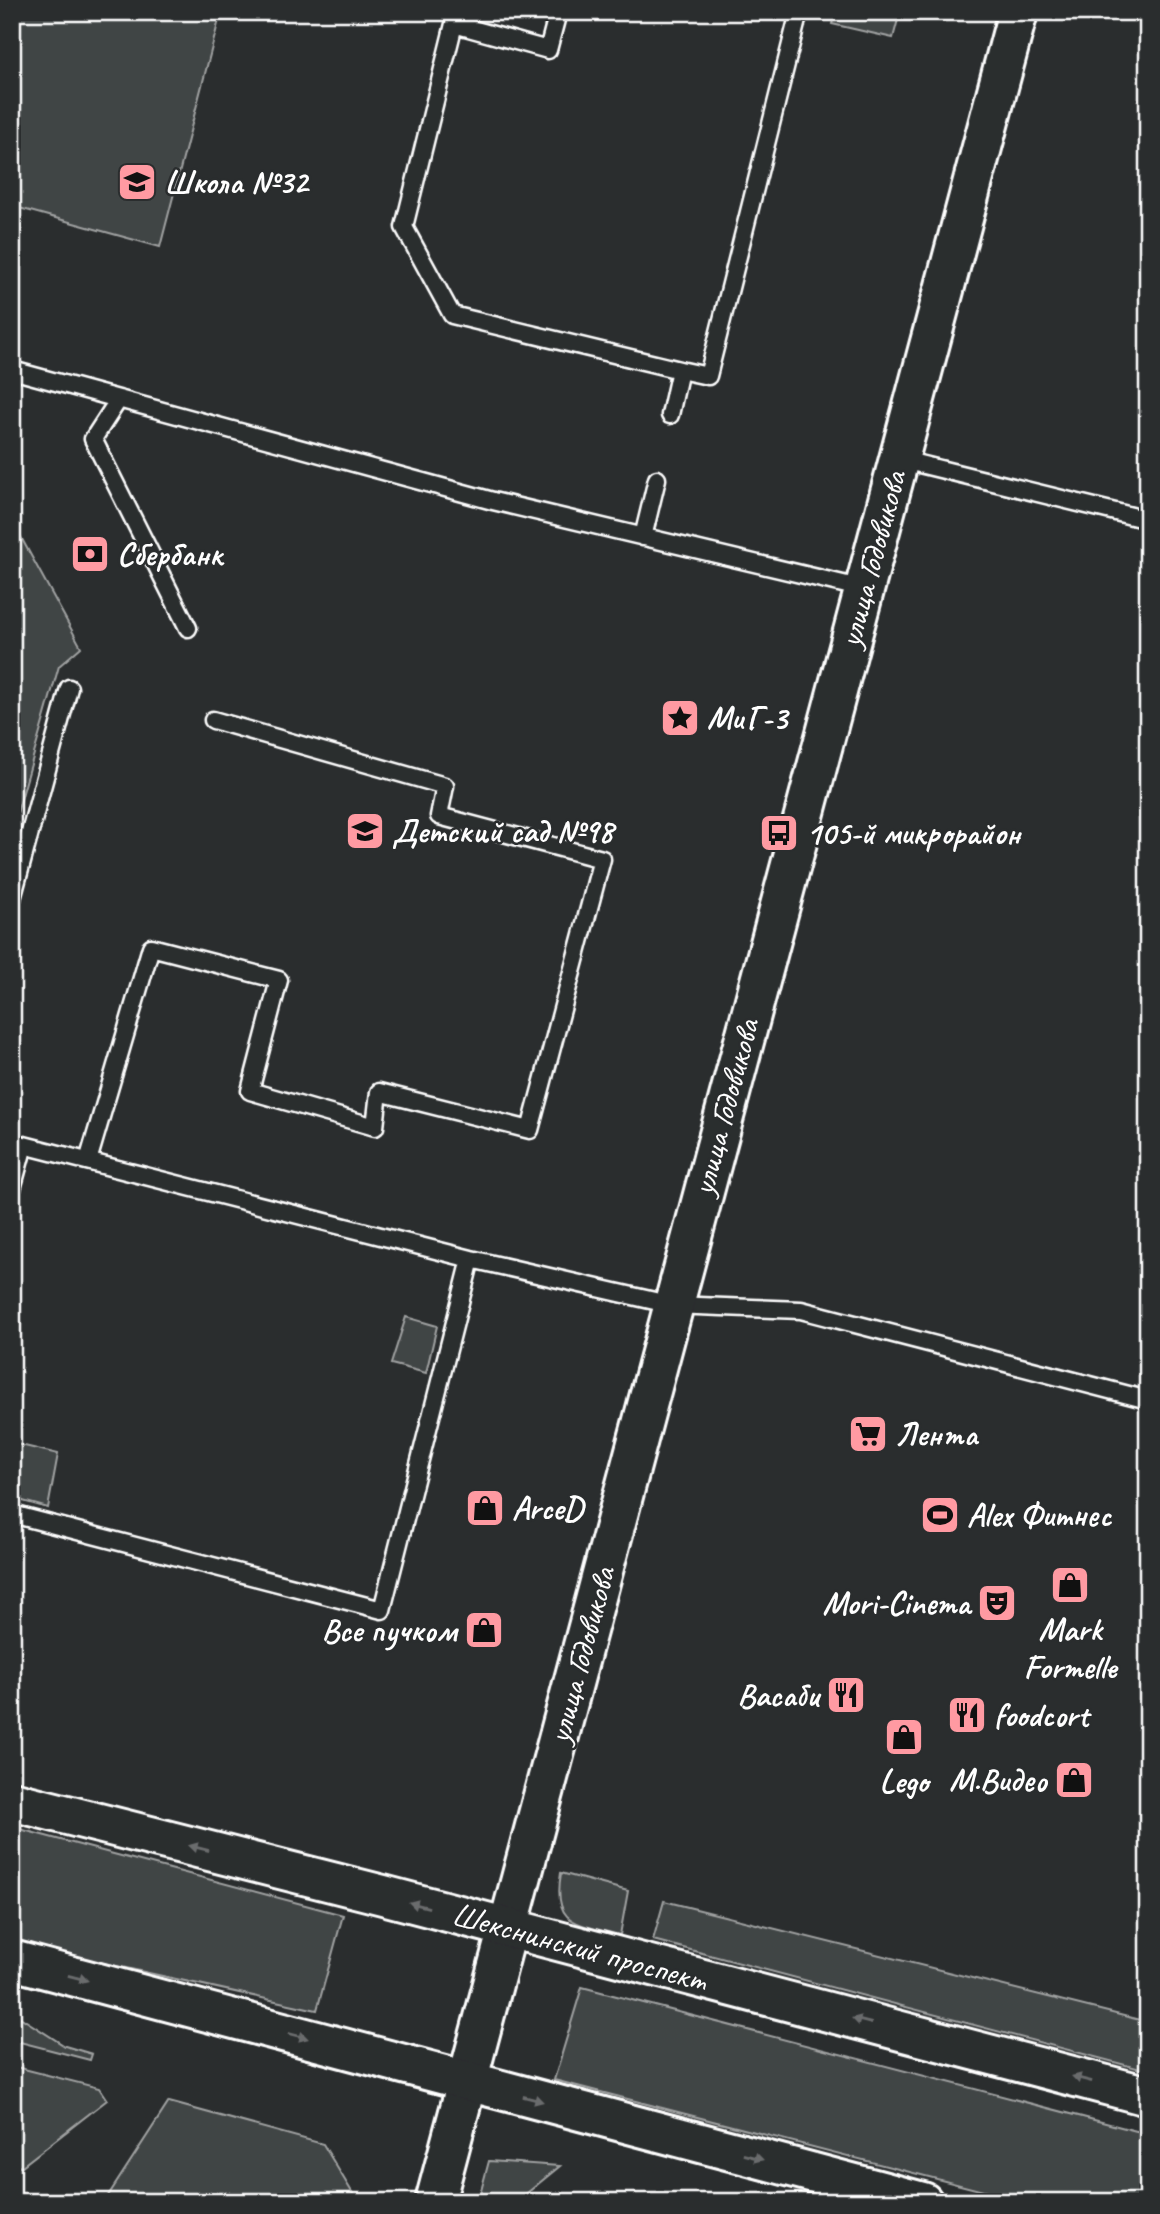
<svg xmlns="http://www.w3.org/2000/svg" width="1160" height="2214" font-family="Caveat,sans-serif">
	<rect width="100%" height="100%" fill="#2a2d2e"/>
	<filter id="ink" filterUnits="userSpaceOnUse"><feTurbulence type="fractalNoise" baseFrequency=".0143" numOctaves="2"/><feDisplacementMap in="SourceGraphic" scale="14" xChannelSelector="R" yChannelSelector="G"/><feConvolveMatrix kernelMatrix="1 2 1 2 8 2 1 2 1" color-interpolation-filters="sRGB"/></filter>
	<g filter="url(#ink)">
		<path fill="#414445" stroke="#a0a2a2" stroke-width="2" d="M 12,12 L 221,12 L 160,247 L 12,206 Z
			M 835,12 L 900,12 L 893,38 L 832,24 Z
			M 17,530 L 81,647 L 59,666 L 12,831 L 12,546 Z
			M 406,1317 L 437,1326 L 426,1373 L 391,1364 Z
			M 12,1443 L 58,1454 L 48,1508 L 12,1498 Z
			M 12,1827 L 343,1915 L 317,2010 L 12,1943 Z
			M 561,1873 L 628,1891 L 620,1935 C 577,1923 552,1926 561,1873 Z
			M 664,1901 L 1148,2022 L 1148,2071 L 653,1940 Z
			M 582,1987 L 1148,2134 L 1148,2202 L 1026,2202 L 554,2080 Z
			M 12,2012 L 65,2046 L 92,2054 L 90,2060 L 12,2040 Z
			M 12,2066 L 99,2088 L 107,2100 L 22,2166 L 12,2168 Z
			M 169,2102 L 323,2144 L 358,2202 L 104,2202 Z
			M 489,2161 L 560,2166 L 516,2202 L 478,2202 Z"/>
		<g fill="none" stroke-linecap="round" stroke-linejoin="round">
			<g stroke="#fff" stroke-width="21">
				<path id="service" d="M 558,12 L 548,50 L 454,24 L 404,227 L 452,315 L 680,370 L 670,415
					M 12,370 L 493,501 L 864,589
					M 680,370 L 708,376 L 799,12
					M 119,399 L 93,439 L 188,628
					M 899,459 L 1148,520
					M 643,537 L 657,479
					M 12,899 L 69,688
					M 12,1142 L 471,1259 L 672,1305 L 801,1310 L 1148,1400
					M 88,1161 L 151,947 L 279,980 L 250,1091 L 375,1127 L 379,1092 L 530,1130 L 602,859 L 439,816 L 445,786 L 213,720
					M 12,1189 L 24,1145
					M 12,1514 L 382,1610 L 471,1259"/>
			</g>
			<g stroke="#fff" stroke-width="44">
				<path id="tertiary" d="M 435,2202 L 1018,12"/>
			</g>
			<g stroke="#fff" stroke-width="44">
				<path id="primary" d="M 12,1801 L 383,1895 L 1148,2096
					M 12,1960 L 923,2202"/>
			</g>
			<use href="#service" stroke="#2a2d2e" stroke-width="16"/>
			<use href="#tertiary" stroke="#2a2d2e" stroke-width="38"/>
			<use href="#primary" stroke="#2a2d2e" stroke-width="38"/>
		</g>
		<defs><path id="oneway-solid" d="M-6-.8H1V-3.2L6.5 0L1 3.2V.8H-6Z" transform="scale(1.75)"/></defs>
		<g fill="#6a6c6d">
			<use href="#oneway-solid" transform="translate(199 1848) rotate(-166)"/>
			<use href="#oneway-solid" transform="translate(419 1905) rotate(-165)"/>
			<use href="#oneway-solid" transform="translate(78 1978) rotate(15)"/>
			<use href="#oneway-solid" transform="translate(862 2021) rotate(-165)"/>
			<use href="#oneway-solid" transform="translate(298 2036) rotate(15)"/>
			<use href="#oneway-solid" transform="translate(1082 2079) rotate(-165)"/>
			<use href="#oneway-solid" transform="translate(533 2099) rotate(15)"/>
			<use href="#oneway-solid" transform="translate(753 2157) rotate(15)"/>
		</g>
	</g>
	<defs>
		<g id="school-square" transform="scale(2.0125)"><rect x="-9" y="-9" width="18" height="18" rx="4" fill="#ff9aa2" stroke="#2a2d2e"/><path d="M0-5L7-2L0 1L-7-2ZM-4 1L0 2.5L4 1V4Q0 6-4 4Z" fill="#111"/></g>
		<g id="bank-square" transform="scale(2.0125)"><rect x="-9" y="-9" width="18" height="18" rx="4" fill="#ff9aa2" stroke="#2a2d2e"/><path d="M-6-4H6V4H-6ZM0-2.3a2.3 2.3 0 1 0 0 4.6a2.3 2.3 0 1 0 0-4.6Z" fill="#111"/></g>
		<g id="sight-square" transform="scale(2.0125)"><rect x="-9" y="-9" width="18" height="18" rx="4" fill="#ff9aa2" stroke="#2a2d2e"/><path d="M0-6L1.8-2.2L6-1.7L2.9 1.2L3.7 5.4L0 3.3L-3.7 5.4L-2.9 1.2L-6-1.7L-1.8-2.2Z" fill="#111"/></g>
		<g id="bus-square" transform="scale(2.0125)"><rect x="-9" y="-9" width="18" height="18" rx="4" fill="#ff9aa2" stroke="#2a2d2e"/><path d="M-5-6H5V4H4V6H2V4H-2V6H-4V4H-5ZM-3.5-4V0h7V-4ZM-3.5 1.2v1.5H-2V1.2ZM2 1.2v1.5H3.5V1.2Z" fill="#111"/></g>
		<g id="supermarket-square" transform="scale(2.0125)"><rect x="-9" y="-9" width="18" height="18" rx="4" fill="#ff9aa2" stroke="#2a2d2e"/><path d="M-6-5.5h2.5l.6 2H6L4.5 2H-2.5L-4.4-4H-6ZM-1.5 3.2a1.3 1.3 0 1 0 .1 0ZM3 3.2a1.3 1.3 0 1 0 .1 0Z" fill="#111"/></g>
		<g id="shop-square" transform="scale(2.0125)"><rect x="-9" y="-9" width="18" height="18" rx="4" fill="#ff9aa2" stroke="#2a2d2e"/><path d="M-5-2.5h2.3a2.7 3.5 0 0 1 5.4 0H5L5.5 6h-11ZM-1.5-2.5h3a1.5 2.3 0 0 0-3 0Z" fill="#111"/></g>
		<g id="stadium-square" transform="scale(2.0125)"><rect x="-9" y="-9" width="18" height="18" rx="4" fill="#ff9aa2" stroke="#2a2d2e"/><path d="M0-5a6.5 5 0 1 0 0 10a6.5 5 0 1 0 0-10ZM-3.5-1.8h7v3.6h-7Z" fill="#111"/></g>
		<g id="theatre-square" transform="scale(2.0125)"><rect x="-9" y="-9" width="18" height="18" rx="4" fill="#ff9aa2" stroke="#2a2d2e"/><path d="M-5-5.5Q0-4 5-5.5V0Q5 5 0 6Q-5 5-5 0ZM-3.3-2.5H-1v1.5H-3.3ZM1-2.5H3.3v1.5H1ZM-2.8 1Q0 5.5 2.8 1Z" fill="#111"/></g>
		<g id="restaurant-square" transform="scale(2.0125)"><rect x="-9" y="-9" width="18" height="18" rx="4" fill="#ff9aa2" stroke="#2a2d2e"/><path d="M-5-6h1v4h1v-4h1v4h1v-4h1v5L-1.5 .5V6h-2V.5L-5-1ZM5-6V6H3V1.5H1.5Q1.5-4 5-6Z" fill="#111"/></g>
	</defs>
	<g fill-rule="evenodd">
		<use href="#school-square" x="137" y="182"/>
		<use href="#bank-square" x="90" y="554"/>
		<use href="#sight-square" x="680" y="718"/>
		<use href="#school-square" x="365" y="831"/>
		<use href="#bus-square" x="779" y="833"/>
		<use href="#supermarket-square" x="868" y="1434"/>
		<use href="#shop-square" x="485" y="1508"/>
		<use href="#stadium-square" x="940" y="1515"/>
		<use href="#shop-square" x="1070" y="1585"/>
		<use href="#theatre-square" x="997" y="1603"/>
		<use href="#shop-square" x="484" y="1630"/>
		<use href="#restaurant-square" x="846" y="1695"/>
		<use href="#restaurant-square" x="967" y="1715"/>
		<use href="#shop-square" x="904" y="1737"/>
		<use href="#shop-square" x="1074" y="1780"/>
	</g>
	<g text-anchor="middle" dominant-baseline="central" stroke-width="5" stroke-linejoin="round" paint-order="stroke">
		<g font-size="33" font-weight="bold" fill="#fff" stroke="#2a2d2e" text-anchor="start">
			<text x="164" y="182">Школа №32</text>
			<text x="117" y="554">Сбербанк</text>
			<text x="707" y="718">МиГ-3</text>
			<text x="392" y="831">Детский сад №98</text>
			<text x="806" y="833">105-й микрорайон</text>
			<text x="895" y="1434">Лента</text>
			<text x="512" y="1508">ArceD</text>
			<text x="967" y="1515">Alex Фитнес</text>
			<text x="970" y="1603" text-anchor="end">Mori-Cinema</text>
			<text x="1070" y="1629" text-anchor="middle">Mark<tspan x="1070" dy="38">Formelle</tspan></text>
			<text x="457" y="1630" text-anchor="end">Все пучком</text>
			<text x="819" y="1695" text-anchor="end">Васаби</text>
			<text x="994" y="1715">foodcort</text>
			<text x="1047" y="1780" text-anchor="end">М.Видео</text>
			<text x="904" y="1781" text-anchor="middle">Lego</text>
		</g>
		<g font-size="33" fill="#fff" stroke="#2a2d2e">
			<text transform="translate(872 559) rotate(-75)">улица Годовикова</text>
			<text transform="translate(725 1107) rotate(-75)">улица Годовикова</text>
			<text transform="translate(581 1655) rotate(-75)">улица Годовикова</text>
			<text transform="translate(580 1947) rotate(15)">Шекснинский проспект</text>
		</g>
	</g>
	<rect width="1160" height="2214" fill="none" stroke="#2a2d2e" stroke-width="42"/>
	<rect x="21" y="21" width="1118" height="2172" fill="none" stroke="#fff" stroke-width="2.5" filter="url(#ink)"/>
</svg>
